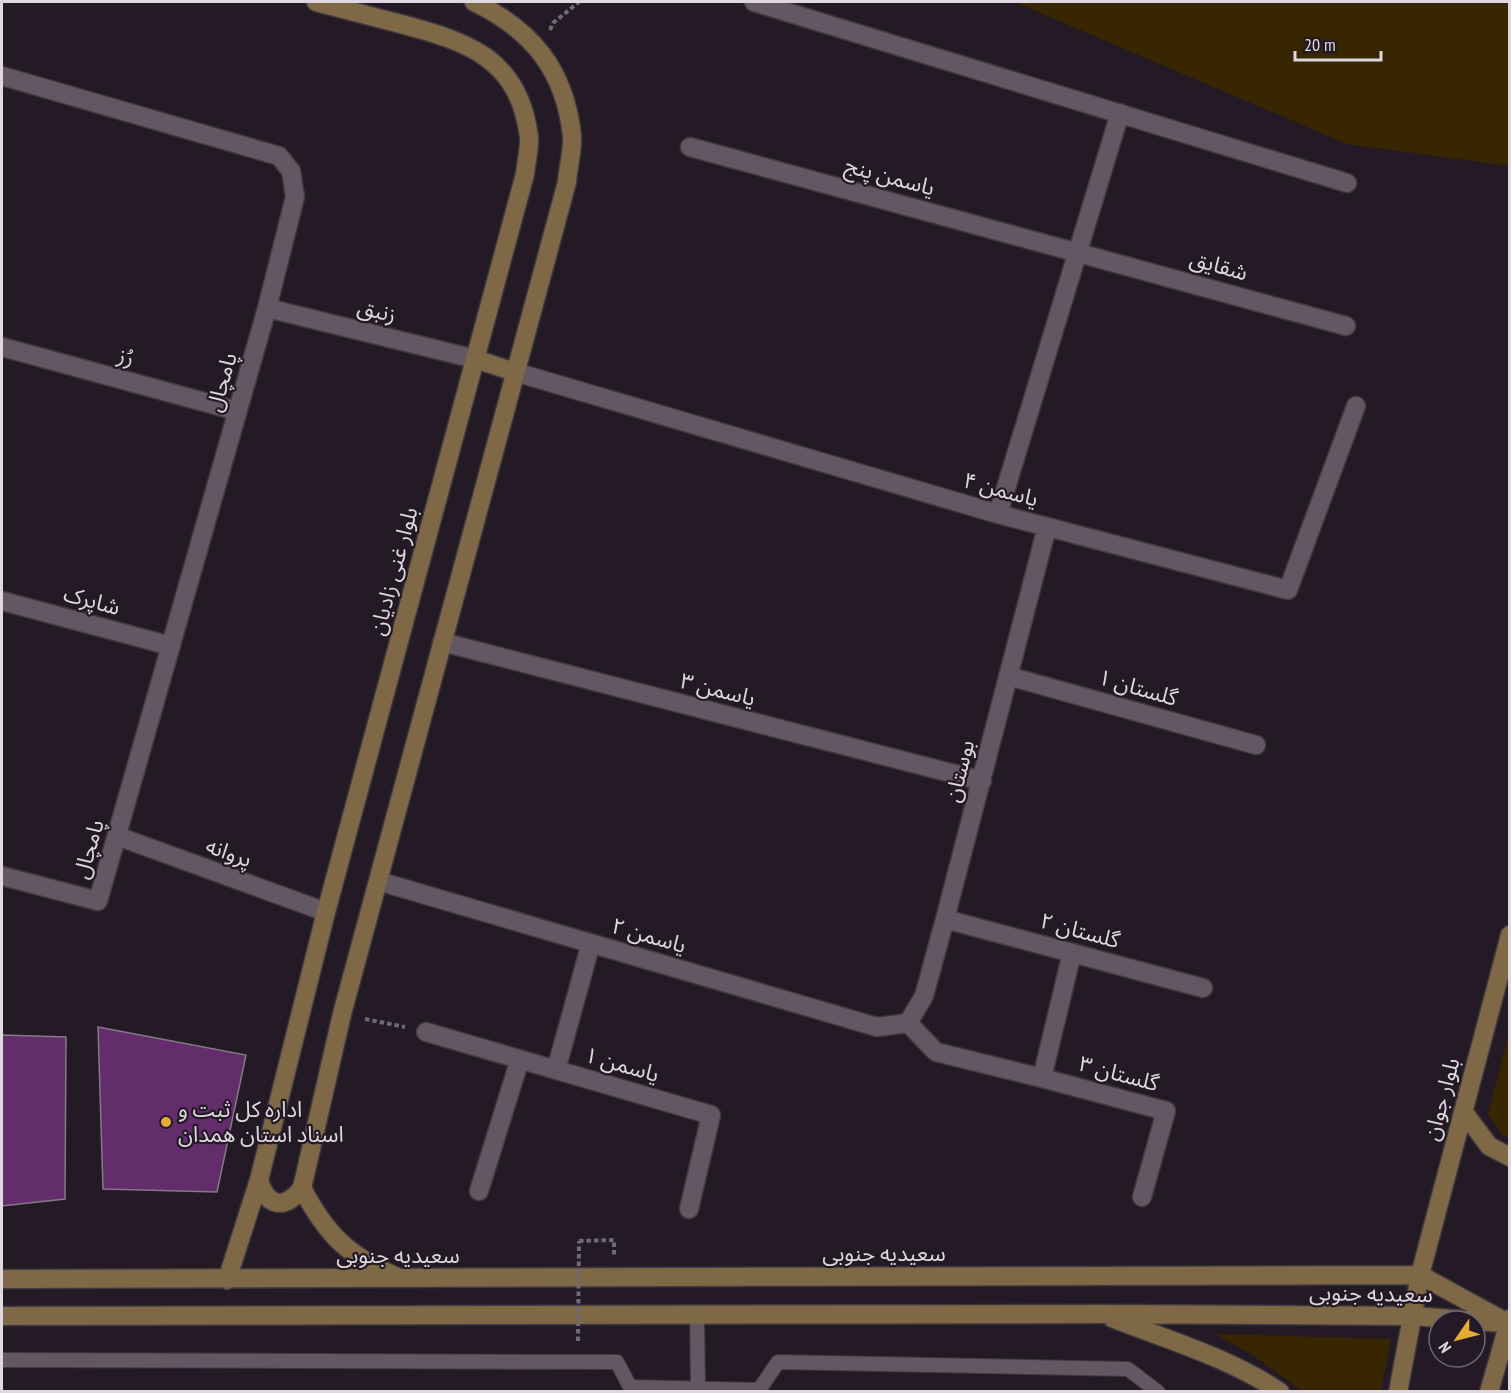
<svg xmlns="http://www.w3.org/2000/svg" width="1511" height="1393" font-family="'PT Sans Narrow','Noto Sans Arabic',sans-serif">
	<rect width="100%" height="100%" fill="#231a25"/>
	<path fill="#382600" d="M 1015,2 L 1509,2 L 1509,166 L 1347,144 Z
		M 1509,1033 L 1509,1139 L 1503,1135 L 1488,1115 Z
		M 1215,1334 L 1391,1339 L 1381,1391 L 1302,1391 L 1251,1354 Z"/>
	<path fill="#632d6c" stroke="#857987" stroke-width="1.5" d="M 98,1027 L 246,1055 L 217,1192 L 103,1189 Z
		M 2,1035 L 66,1037 L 65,1199 L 2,1206 Z"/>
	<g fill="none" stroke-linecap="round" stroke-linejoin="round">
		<g stroke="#3f3840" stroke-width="16">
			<path id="lane" d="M 697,1317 L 698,1387
				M 2,1360 L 617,1362 L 630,1387 L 759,1390 L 778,1362 L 1128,1369 L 1158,1392"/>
		</g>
		<g stroke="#3f3840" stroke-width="21">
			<path id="street" d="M 754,2 L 1347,183
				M 2,76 L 279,156 L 291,171 L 295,197 L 267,308 L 98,901 L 2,876
				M 690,147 L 1346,326
				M 267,308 L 475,359
				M 2,347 L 237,411
				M 515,372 L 998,514 L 1288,590 L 1356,406
				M 998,514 L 1120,113
				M 2,601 L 171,646
				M 442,642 L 982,781
				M 1008,676 L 1256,745
				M 117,836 L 326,912
				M 378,881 L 877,1027 L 908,1023
				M 945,919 L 1203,988
				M 1072,953 L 1042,1078 L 1166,1111 L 1142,1197
				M 908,1023 L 924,996 L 945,919 L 1047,527
				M 908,1023 L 936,1052 L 1042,1078
				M 426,1032 L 711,1115 L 689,1209
				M 556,1070 L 591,943
				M 479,1191 L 520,1059"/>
		</g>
		<g stroke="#3f3840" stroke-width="21">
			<path id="secondary" d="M 475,359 L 515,372
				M 1463,1111 L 1489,1146 L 1510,1157
				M 259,1180 C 267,1208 285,1210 302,1188
				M 395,1276 C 347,1255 326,1234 302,1188 L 342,1014 L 567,182 C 568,167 573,150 572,136 C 565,70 532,30 474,2
				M 2,1279 L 1420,1275 L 1508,1323
				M 227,1280 L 259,1180 L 326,912 L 525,174 C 526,162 530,148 529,137 C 519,58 468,42 401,24 C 373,17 344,9 316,2
				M 2,1316 L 1102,1314 L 1414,1316 L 1502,1323
				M 1112,1318 C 1168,1340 1230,1358 1280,1392
				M 1398,1392 L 1420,1275 L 1510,935
				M 1489,1392 L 1510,1319"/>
		</g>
		<path stroke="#716973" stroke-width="4" stroke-dasharray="4.5 3" stroke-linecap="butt" d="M 550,30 L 553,23 L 579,2
			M 365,1019 L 405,1027
			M 579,1241 L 614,1240 L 614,1255"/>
		<use href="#lane" stroke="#625763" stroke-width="14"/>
		<use href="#street" stroke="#625763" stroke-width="18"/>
		<use href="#secondary" stroke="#7f6846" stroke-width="18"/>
		<path stroke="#716973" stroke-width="4" stroke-dasharray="4.5 3" stroke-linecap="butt" d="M 578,1341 L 579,1241"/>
	</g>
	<circle fill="#e5ad36" stroke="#231a25" stroke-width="2" cx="166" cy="1122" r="6"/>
	<g text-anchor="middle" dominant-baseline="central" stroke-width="4.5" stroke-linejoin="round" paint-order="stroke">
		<g font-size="22" fill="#dfd8e0" stroke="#231a25">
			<text transform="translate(890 176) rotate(15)">یاسمن پنج</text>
			<text transform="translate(1219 265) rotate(16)">شقایق</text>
			<text transform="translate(377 310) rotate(14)">زنبق</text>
			<text transform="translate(126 356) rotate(15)">رُز</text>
			<text transform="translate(221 382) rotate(-74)">پامچال</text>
			<text transform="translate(1001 489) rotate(15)">یاسمن ۴</text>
			<text transform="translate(393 571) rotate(-75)">بلوار غنی زادیان</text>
			<text transform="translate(92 600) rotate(15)">شاپرک</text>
			<text transform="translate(1138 687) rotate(16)">گلستان ۱</text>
			<text transform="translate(718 689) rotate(14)">یاسمن ۳</text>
			<text transform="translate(959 771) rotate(-76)">بوستان</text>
			<text transform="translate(88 849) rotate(-74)">پامچال</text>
			<text transform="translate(229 852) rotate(20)">پروانه</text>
			<text transform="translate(1080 930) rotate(15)">گلستان ۲</text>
			<text transform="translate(649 935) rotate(16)">یاسمن ۲</text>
			<text transform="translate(622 1064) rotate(16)">یاسمن ۱</text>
			<text transform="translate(1119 1073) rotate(15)">گلستان ۳</text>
			<text transform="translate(1441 1099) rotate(-75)">بلوار جوان</text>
			<text x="884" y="1253">سعیدیه جنوبی</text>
			<text x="398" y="1255">سعیدیه جنوبی</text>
			<text transform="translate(1371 1293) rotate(1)">سعیدیه جنوبی</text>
		</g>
		<g font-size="22" fill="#dfd8e0" stroke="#231a25" text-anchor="start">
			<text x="178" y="1109">اداره کل ثبت و<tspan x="178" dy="25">اسناد استان همدان</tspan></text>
		</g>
	</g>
	<rect width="1511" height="1393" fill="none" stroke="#dfd8e0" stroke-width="6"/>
	<g transform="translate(1457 1339) rotate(235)"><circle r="28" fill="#231a25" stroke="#6e6670" stroke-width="1.5"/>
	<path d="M0-4.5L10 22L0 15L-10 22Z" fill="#e5ad36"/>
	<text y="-9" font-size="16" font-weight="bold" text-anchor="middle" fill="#dfd8e0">N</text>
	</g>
	<path d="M1295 51v9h86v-9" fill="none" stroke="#dfd8e0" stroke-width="3"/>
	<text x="1304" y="51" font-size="18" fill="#dfd8e0" stroke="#231a25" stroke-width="4.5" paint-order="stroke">20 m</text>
</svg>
